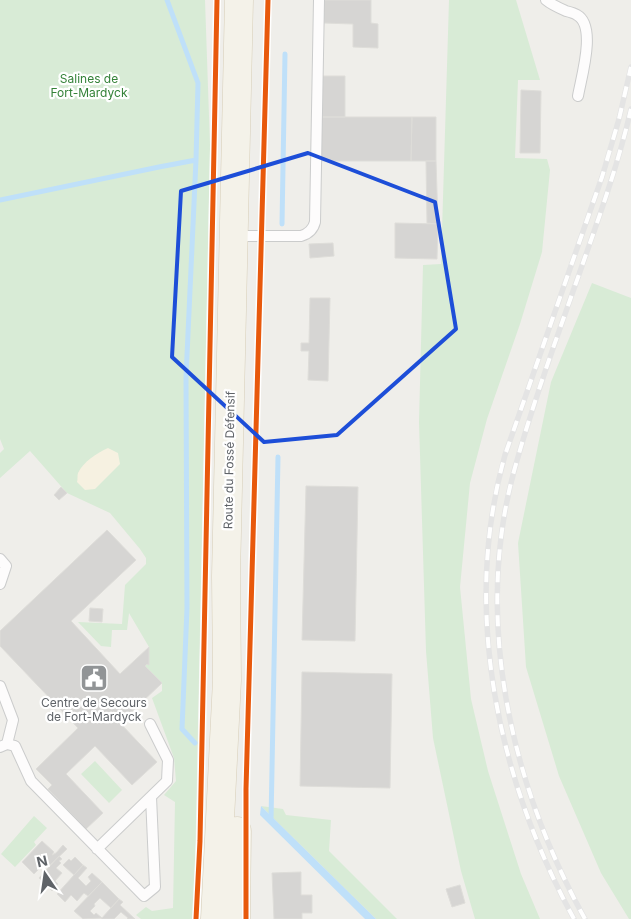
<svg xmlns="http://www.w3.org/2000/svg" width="631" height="919" font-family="Inter,sans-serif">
	<rect width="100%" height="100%" fill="#efeeea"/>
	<path fill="#d8ebd6" d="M 0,0 L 205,0 L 210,145 L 194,919 L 141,919 L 136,915 L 146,907 L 152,911 L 173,908 L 175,802 L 164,795 L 176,781 L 174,758 L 152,698 L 162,691 L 162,683 L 145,666 L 147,664 L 149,664 L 149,647 L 129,613 L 127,630 L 112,630 L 111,647 L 101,646 L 78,622 L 122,624 L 125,585 L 146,564 L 146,558 L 140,549 L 110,513 L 67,493 L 30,451 L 0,478 L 0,453 L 4,449 L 0,439 Z
		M 449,0 L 516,0 L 540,80 L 518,80 L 515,158 L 547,159 L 550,170 L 542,252 L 520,324 L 487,419 L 470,483 L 460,587 L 471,699 L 488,771 L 521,874 L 540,919 L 475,919 L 461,871 L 433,738 L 426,651 L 419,422 L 423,265 L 441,264 Z
		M 592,283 L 631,298 L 631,919 L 629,919 L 601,873 L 559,776 L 526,667 L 518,543 L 551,382 Z
		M 95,761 L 122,790 L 109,803 L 81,774 Z
		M 261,806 L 283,809 L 286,815 L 331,820 L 329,851 L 397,919 L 376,919 Z
		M 34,816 L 47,828 L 34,842 L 36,845 L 15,867 L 1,854 Z"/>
	<path fill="#f6f1e1" d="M 108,448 L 118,453 L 120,464 L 95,489 L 85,490 L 77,482 C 78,479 77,476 78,473 C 83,462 97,453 108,448 Z"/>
	<path fill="#bfe0f9" d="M 261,806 L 376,919 L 365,919 L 260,815 Z"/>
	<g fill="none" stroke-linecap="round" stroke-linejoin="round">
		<path stroke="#bfe0f9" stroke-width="5" d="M 167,0 L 198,83 L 196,160
			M 0,200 L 159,167 L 196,160 L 186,377 L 187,608 L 182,729 L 195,743
			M 282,224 L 285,54
			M 271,821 L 278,457"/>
	</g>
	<path fill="#d6d5d3" stroke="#deddd9" d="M 324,0 L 371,0 L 371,23 L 378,24 L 378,48 L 353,47 L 353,24 L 324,23 Z
		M 322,76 L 345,76 L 345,117 L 321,117 Z
		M 521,90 L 541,91 L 540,153 L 520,153 Z
		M 321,117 L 412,117 L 411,161 L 321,161 Z
		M 412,117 L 436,117 L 436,161 L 411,161 Z
		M 426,161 L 436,161 L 438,224 L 427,223 Z
		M 395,223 L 438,224 L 437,259 L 395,258 Z
		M 333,243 L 334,256 L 310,258 L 309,244 Z
		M 310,298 L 330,298 L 328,381 L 308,380 L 309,351 L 301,351 L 301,343 L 309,343 Z
		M 306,486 L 358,487 L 355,641 L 302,640 Z
		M 61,487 L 67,493 L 59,500 L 54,495 Z
		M 107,530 L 136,560 L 71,621 L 120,674 L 149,647 L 149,665 L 147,664 L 145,666 L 162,683 L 120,723 L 157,762 L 132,785 L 95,746 L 66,774 L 103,813 L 86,829 L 48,789 L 52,785 L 36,769 L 78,728 L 0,646 L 0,631 Z
		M 90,608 L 103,609 L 102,622 L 89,621 Z
		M 302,672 L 392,674 L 390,788 L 300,786 Z
		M 42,841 L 54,852 L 52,855 L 56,853 L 63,845 L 67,849 L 50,865 L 46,862 L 34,874 L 22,862 Z
		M 59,856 L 62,859 L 59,861 L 61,863 L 56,868 L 62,873 L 55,881 L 58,884 L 52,891 L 39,878 Z
		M 75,857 L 83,865 L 74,875 L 63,865 L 69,859 L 71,861 Z
		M 83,865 L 87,868 L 78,878 L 86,886 L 91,881 L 88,877 L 92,873 L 102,882 L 88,896 L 84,893 L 77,901 L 71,895 L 65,902 L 57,894 Z
		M 301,872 L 301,895 L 312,895 L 312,913 L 302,913 L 302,919 L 274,919 L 272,873 Z
		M 102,882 L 119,899 L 111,908 L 100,898 L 94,904 L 95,906 L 90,911 L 94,915 L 96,913 L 102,918 L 83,919 L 74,911 Z
		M 460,885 L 465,903 L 452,907 L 446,889 Z
		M 119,899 L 123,902 L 120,905 L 135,919 L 127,919 L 128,918 L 121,912 L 114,919 L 101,919 Z"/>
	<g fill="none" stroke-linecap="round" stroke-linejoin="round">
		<g stroke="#cbcccc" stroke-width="12">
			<path id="service" d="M 546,0 C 552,5 559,8 566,11 C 570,12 574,13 577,15 C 597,26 581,78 578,96
				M 236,236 L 301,236 C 308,234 313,230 315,222 L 319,0
				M 0,559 L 6,566 L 0,584
				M 0,686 L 13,720 L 7,744
				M 0,747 L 7,744 L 15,746 L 31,781 L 144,896 L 155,887 L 151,797
				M 97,849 L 167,781 L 168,760 L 150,724"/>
		</g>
		<g stroke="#d7ceb8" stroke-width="29">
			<path id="primary" d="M 215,919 L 227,680 L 226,576 L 239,0
				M 236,919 L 237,831"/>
		</g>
		<use href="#service" stroke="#fdfcfc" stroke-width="10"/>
		<use href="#primary" stroke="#f4f2e9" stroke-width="28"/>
		<g stroke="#e4e4e4" stroke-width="5.5">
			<path id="rail" d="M 574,919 C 498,779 461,611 505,455 L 602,177 L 619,119 L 631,67
				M 585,919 C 510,783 472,616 516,464 C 535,396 560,329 583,263 C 601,212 619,161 631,109"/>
		</g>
		<use href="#rail" stroke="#fff" stroke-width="4" stroke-dasharray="11" stroke-linecap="butt"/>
		<g stroke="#fff" stroke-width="8">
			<path id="cycleway" d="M 196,919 L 200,841 L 217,0
				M 246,919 L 246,789 L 268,0"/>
		</g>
		<use href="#cycleway" stroke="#e8590c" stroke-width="5"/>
	</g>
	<path fill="none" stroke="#1d4ed8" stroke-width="4" stroke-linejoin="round" d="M 308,153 L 435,202 L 456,329 L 337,435 L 264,442 L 172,357 L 181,191 Z"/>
	<defs>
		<g id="civic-square" transform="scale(1.4375)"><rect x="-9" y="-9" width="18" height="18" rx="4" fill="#919496" stroke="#fff"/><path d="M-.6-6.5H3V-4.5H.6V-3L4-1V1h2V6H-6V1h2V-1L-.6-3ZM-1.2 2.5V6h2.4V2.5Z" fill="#fff"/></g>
	</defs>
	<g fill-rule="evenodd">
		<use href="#civic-square" x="94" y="678"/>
	</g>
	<g text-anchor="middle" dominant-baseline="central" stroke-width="4.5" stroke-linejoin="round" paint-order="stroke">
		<g font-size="12" fill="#348238" stroke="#fff">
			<text x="89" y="78">Salines de<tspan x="89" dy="14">Fort-Mardyck</tspan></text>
		</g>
		<g font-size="12" fill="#5f6368" stroke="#fff">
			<text transform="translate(229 460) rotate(-89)">Route du Fossé Défensif</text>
		</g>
		<g font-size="12" fill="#5f6368" stroke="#fff">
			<text x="94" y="702">Centre de Secours<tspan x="94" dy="14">de Fort-Mardyck</tspan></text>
		</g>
	</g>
	<g transform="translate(45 874) rotate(347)" stroke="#ffffff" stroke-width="4" paint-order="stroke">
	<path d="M0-4L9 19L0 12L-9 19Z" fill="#5f6368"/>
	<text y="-8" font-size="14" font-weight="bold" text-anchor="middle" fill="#5f6368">N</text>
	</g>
</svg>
